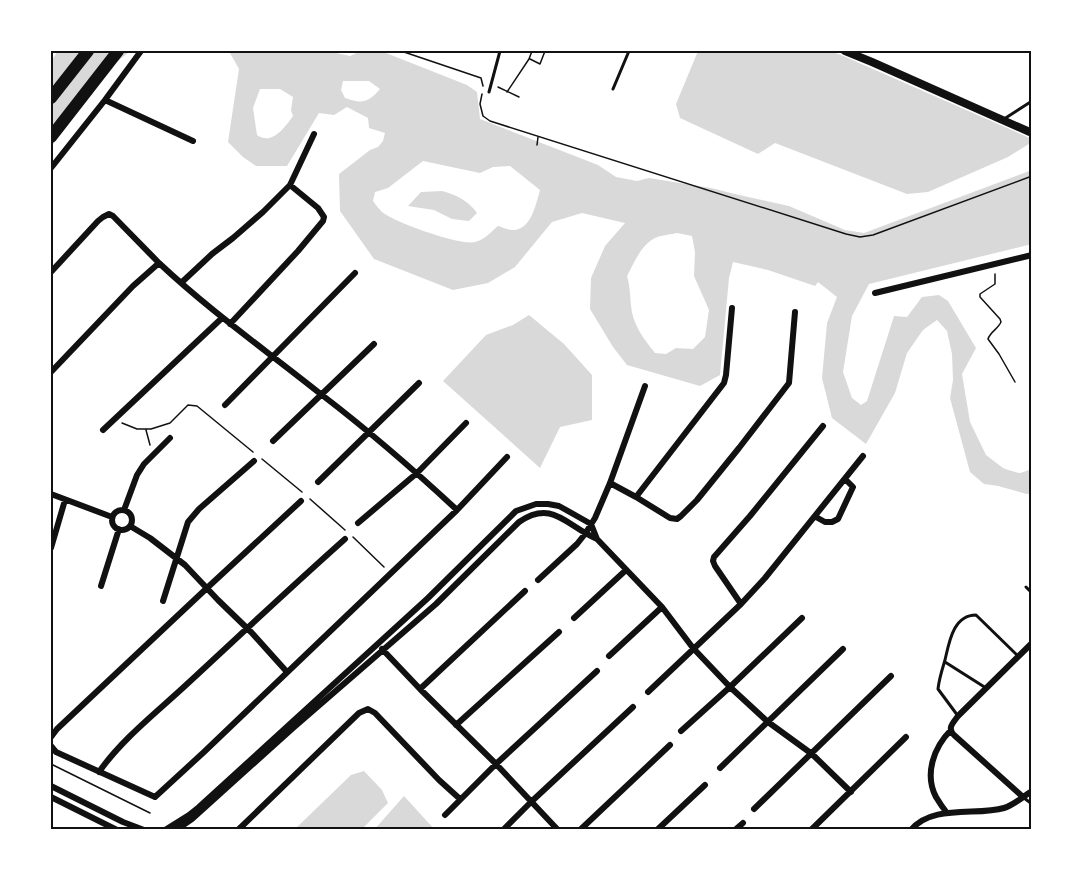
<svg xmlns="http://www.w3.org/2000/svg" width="1083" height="881" font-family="Arial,sans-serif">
	<rect width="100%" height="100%" fill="#fff"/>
	<path fill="#d9d9d9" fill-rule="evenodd" d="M 58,51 L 126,51 L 128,53 L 114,64 L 51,147 L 51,61 Z
		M 226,51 L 327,51 L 350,56 L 361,51 L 378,51 L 386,53 L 467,85 L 477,92 L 480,119 L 598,165 L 616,177 L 637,181 L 649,178 L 711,188 L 739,195 L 789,206 L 845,230 L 864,233 L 1032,170 L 1032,244 L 869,284 L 852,316 L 843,372 L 852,398 L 861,405 L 867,401 L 894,316 L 907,317 L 922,297 L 939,295 L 948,301 L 976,348 L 962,374 L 970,422 L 986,455 L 1003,468 L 1017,474 L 1032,469 L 1032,482 L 1013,488 L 984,484 L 970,472 L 950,398 L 953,380 L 952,354 L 947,331 L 937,320 L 923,330 L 907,353 L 895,393 L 866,444 L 832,418 L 822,378 L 827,323 L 837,297 L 818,282 L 815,286 L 768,270 L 733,262 L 729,278 L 720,375 L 700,386 L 627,365 L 613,347 L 590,309 L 591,278 L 605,246 L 625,223 L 582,213 L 552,222 L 515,267 L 488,283 L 453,290 L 374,259 L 340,211 L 339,174 L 370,150 L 378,147 L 383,141 L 385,133 L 369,128 L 368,118 L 347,107 L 334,115 L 319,113 L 287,166 L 256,166 L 243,157 L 228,142 L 239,69 L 230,53 ZM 343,81 L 369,81 L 380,89 C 368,103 362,104 345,98 L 341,90 ZM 260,89 L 280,89 L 293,97 L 291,110 L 293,116 C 285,127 272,146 257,135 L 253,108 ZM 423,161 L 480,173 L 493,167 L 510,166 L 540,190 C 536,204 531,231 512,230 C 508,230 502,227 498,226 C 491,232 484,240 475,242 C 460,246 394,222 382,212 C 379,209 376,205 373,201 L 375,192 L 388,188 ZM 677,233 L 692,236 L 695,252 L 694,276 L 709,310 L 705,337 L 693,349 L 676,348 L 666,354 L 655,353 C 644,339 632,324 631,305 C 630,295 630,286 627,276 C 633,265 639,250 649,242 C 656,235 668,235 677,233 Z
		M 698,51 L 829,51 L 841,55 L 1032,139 L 1032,142 L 1008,157 L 928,192 L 907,194 L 775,143 L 758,154 L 680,118 L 676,104 Z
		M 442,191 C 456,195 468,200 477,213 L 469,221 L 452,219 L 434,210 L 408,206 L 421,192 Z
		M 529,315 L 564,344 L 592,375 L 592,420 L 560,427 L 540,468 L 443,381 L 486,335 L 513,325 Z
		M 364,771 L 382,790 L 388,803 L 361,830 L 294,830 L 351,775 Z
		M 404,796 L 435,830 L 374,830 Z"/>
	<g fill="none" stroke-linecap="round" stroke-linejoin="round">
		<path stroke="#d9d9d9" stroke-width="18" d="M 1003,478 L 1028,485 L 1032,484"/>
		<path stroke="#111" stroke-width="1.5" d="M 401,51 L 481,78 L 483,86
			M 530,59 L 540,64 L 545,51
			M 498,87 L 519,97
			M 507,92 L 529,59 L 532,51
			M 482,94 L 480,104 L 483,116 L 490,121 L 846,234 L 860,237 L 873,235 L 1032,176
			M 537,145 L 538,137
			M 995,274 L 995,284 L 980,294 L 980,297 L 1000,319 L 1001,322 C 998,329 990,332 988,339 L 999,354 L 1015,382
			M 122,423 L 137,429 L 151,429 L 170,423 L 188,405 L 197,406 L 253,452
			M 146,430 L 150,445
			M 262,459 L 302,492
			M 310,499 L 345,530
			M 353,537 L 384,567
			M 51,764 L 150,813"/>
		<path stroke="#111" stroke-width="3" d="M 613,89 L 629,51
			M 489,92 L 500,51
			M 1004,119 L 1032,101
			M 1026,587 L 1032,593
			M 945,662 L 986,688
			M 958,716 L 938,689 C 939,679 942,670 945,660 C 949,643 953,615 976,615 L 1018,656
			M 1024,798 L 1032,804"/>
		<path stroke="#111" stroke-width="6" d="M 105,100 L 193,141
			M 51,168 L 105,100 L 141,51
			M 51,272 L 98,221 L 103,217 L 109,214 L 113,216 L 159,263
			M 181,283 L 212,254 L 233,238 L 263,212 L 290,185 L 314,134
			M 875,293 L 1032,255
			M 230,324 L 298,251 L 323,221 L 324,217 L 318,208 L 290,185
			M 51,372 L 133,286 L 159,263 C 210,311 267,351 322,395 C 369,431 414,470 457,510
			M 225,405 L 355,273
			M 103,430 L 222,318
			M 273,441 L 374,344
			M 318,482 L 419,383
			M 610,483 L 636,497 L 670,518 L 677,519 L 681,516 L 697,500 L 739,448 L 789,383 L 795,312
			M 51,494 L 112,517
			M 636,497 L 724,383 L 726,375 L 732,308
			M 124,510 L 137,475 L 144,464 L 170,438
			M112 520a10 10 0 1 1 20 0a10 10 0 1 1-20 0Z
			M 816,517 L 825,522 L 832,522 L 838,519 L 853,487 L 845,479
			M 358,523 L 417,473 L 466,423
			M 130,526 L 150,538 L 185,565 L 218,600 L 251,632 L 287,672
			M 51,548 L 65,500
			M 538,580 L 577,544 L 585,534 L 595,518 L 610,483 L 645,386
			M 101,586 L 119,529
			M 163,601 L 188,522 L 199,509 L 254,461
			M 741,604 L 715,566 L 713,561 L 714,557 L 750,516 L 823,426
			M 574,618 L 626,570
			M 382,649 L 420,689 L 496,764 L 558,830
			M 609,656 L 662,607
			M 420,689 L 525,591
			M 648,692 L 741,604 L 765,578 L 863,456
			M 456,725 L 559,632
			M 681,731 L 730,687 L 802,618
			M 51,737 L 57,729 L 207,588 L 301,501
			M 51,746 L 56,752 L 155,797 L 204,752 L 457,510 L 507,457
			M 720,768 L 843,649
			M 99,772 C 122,739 157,712 186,685 C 239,636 291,587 345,539
			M 51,786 L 123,822 L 144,830
			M 51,797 L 117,830
			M 1023,797 L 954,735 C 947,728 953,723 958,716 L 1032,643
			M 754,809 L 891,676
			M 947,813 C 943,808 939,802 936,797 C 924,774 934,747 951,730
			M 445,815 L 496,764 L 597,671
			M 165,830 L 189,815 L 199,807 L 428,598 L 516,511 L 536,504 L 548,504 L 559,506 L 591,524 L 597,539 L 662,607 L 693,648 L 730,687 L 768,722 L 812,754 L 851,792
			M 176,830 L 192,819 L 293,728 L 436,604 L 519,522 C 553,499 566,526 597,539
			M 238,830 L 359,713 L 368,709 L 375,713 L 439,780 L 460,799
			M 503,830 L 531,802 L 633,707
			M 580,830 L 670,745
			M 657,830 L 705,785
			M 735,830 L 743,823
			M 811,830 L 906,737
			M 911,830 C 932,804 977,816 1004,808 C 1014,805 1024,796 1032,791"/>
		<path stroke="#111" stroke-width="8" d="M 845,51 L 872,62 L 1032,133"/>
		<path stroke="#111" stroke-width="12" d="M 51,98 L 88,51
			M 51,137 L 118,51"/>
	</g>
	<rect width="1083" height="881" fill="none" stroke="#ffffff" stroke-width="105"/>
	<rect x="52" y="52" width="978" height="776" fill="none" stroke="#111" stroke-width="2"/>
</svg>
